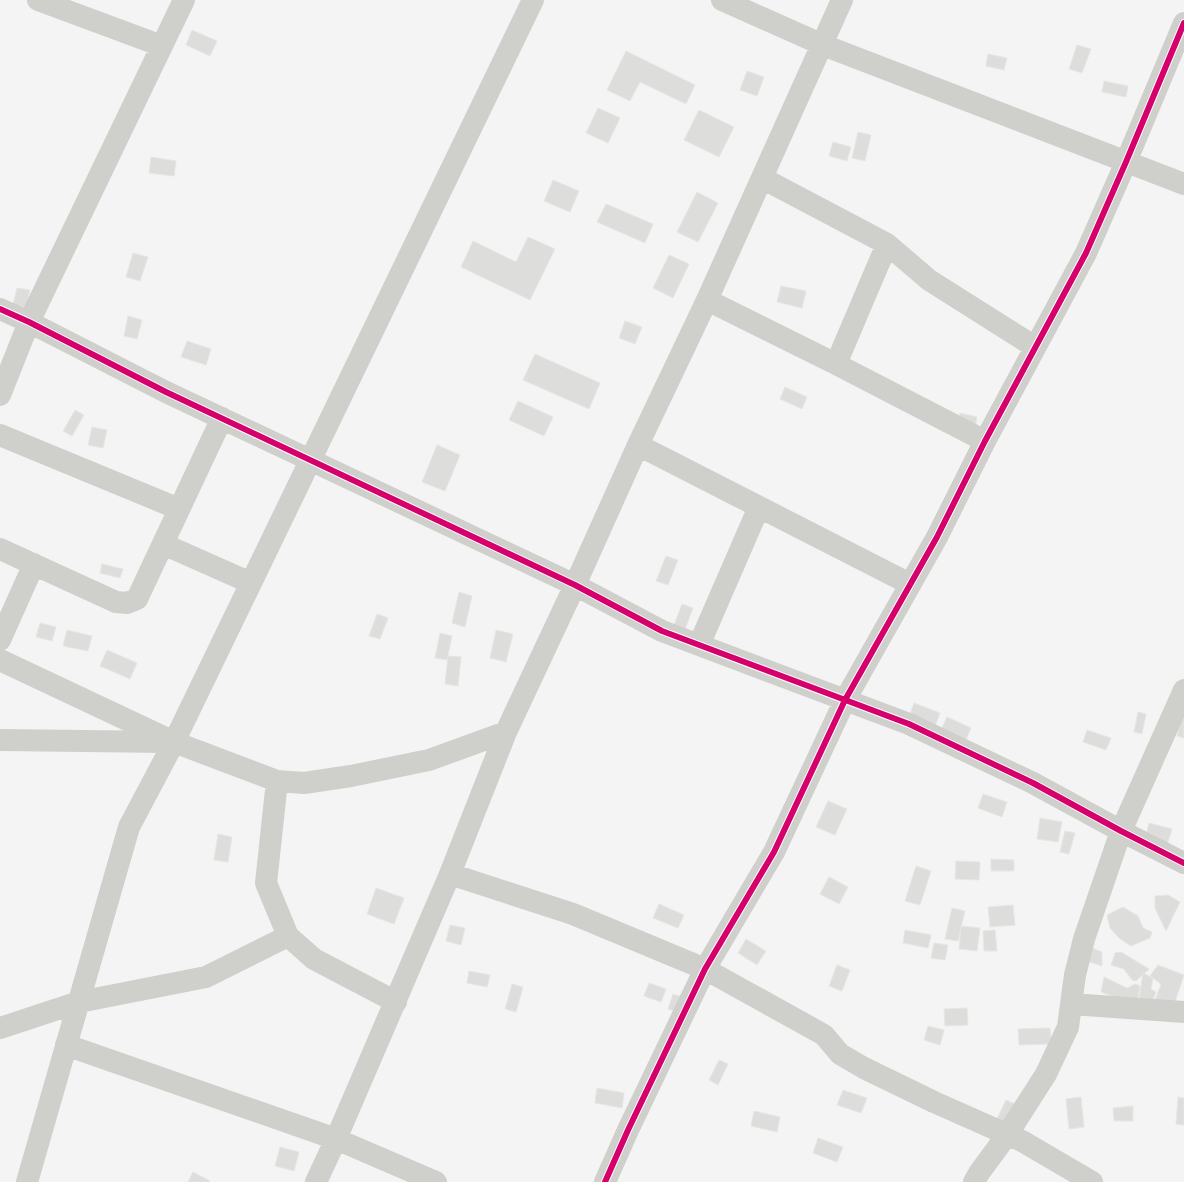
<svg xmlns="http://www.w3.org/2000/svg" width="1184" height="1182" font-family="'Noto Sans',sans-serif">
	<rect width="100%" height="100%" fill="#f4f4f4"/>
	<path fill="#dddddc" stroke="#e6e6e5" d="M 192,30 L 217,41 L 210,56 L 186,45 Z
		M 1077,45 L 1091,49 L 1082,73 L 1069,69 Z
		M 626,51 L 695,85 L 686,104 L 640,82 L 630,101 L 607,90 Z
		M 988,54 L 1007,58 L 1004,70 L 986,66 Z
		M 747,71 L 764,77 L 757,96 L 740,90 Z
		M 1104,81 L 1128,86 L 1126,97 L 1102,92 Z
		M 598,108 L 620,118 L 608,143 L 586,133 Z
		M 699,110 L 734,127 L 719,157 L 684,140 Z
		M 858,132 L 871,135 L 865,161 L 852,158 Z
		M 833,142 L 851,147 L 847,161 L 829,156 Z
		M 151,157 L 176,161 L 174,176 L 149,173 Z
		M 553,180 L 579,191 L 570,212 L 544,201 Z
		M 697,192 L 718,203 L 698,242 L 677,232 Z
		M 606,204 L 653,224 L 645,243 L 597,222 Z
		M 528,237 L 555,249 L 530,300 L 461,267 L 473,241 L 516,262 Z
		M 133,253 L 148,257 L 140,281 L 126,277 Z
		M 669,255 L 689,264 L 673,298 L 653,288 Z
		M 781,286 L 806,291 L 802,308 L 777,302 Z
		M 17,288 L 30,290 L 26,308 L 13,305 Z
		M 128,316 L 142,320 L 137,339 L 124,336 Z
		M 625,321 L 642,327 L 635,344 L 619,338 Z
		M 187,341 L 211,349 L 206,365 L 181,357 Z
		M 535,354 L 600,383 L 589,409 L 523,380 Z
		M 785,387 L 807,397 L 802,409 L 780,399 Z
		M 518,401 L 553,417 L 544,436 L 509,420 Z
		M 75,410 L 84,415 L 72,436 L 63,431 Z
		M 960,413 L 977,417 L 975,429 L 957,426 Z
		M 92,427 L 107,430 L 103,448 L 88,445 Z
		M 437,445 L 460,455 L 445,491 L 422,482 Z
		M 666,556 L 678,560 L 668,585 L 656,581 Z
		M 102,564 L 123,569 L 120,578 L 100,573 Z
		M 459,592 L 472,596 L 465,627 L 452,623 Z
		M 682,604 L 693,608 L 681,640 L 670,636 Z
		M 377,614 L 388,618 L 380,639 L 369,636 Z
		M 40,623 L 56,627 L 52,641 L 36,637 Z
		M 67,630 L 92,636 L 88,651 L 63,646 Z
		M 496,630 L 513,634 L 506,662 L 490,658 Z
		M 440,633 L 452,636 L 447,660 L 435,658 Z
		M 107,650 L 137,663 L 130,679 L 100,666 Z
		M 448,656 L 461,657 L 458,686 L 445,684 Z
		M 914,703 L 940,713 L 934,729 L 908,719 Z
		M 1138,712 L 1146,714 L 1142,734 L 1134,732 Z
		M 1182,716 L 1184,717 L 1184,738 L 1177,736 Z
		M 947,717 L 971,728 L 965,742 L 940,732 Z
		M 1087,730 L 1111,738 L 1106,750 L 1083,742 Z
		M 983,794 L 1007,802 L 1002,817 L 978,808 Z
		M 828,801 L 847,809 L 835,835 L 816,827 Z
		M 1040,818 L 1062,822 L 1058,842 L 1037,839 Z
		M 1149,823 L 1172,829 L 1167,845 L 1145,839 Z
		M 1065,831 L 1075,833 L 1069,854 L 1060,852 Z
		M 218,834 L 232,837 L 228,862 L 214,860 Z
		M 991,859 L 1014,860 L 1014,871 L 991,871 Z
		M 956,861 L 980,862 L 979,880 L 955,879 Z
		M 916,866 L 931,871 L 920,905 L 905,901 Z
		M 829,877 L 848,887 L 839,904 L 820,894 Z
		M 376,888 L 404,898 L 394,924 L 367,914 Z
		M 1168,895 L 1180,902 L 1166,931 L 1155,908 L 1155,896 Z
		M 659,904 L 684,915 L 678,928 L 653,918 Z
		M 1013,905 L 1015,925 L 990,927 L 988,907 Z
		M 1123,907 L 1138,916 L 1143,928 L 1152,932 L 1150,938 L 1131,946 L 1119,938 L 1110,928 L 1107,915 Z
		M 952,908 L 965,911 L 958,941 L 945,939 Z
		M 450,925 L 465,928 L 461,945 L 446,941 Z
		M 961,926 L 980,928 L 977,951 L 959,949 Z
		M 905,930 L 931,935 L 928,948 L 903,943 Z
		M 995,930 L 997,951 L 984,951 L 983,931 Z
		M 746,939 L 766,951 L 757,965 L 738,953 Z
		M 934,943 L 948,945 L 945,960 L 931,958 Z
		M 1092,948 L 1102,952 L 1102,966 L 1087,961 Z
		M 1121,952 L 1149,969 L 1136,981 L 1132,980 L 1124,969 L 1111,965 L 1115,953 Z
		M 837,965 L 850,970 L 842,991 L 829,986 Z
		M 1158,965 L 1184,975 L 1173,1008 L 1155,1001 L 1161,984 L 1150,976 Z
		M 469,971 L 490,975 L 487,987 L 467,983 Z
		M 1143,973 L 1153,978 L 1151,989 L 1156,992 L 1153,1000 L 1138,1005 Z
		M 1104,977 L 1127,988 L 1135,984 L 1140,986 L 1137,1006 L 1101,992 Z
		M 649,983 L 666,989 L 661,1002 L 644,996 Z
		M 512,984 L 523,987 L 516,1012 L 505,1009 Z
		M 673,994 L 692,1000 L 687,1015 L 668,1009 Z
		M 967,1008 L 968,1025 L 945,1026 L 944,1009 Z
		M 928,1026 L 944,1030 L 940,1045 L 924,1040 Z
		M 1050,1028 L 1051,1044 L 1019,1045 L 1018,1029 Z
		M 719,1060 L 728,1064 L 718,1085 L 709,1080 Z
		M 597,1088 L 624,1093 L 622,1108 L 595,1103 Z
		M 843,1090 L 867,1098 L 861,1113 L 837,1105 Z
		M 1081,1097 L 1084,1127 L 1069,1129 L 1066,1099 Z
		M 1178,1097 L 1184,1098 L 1184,1125 L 1176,1124 Z
		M 1006,1100 L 1015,1104 L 1007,1123 L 997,1119 Z
		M 1133,1106 L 1133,1121 L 1114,1121 L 1113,1108 Z
		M 754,1111 L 780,1117 L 777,1132 L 751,1126 Z
		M 818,1138 L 843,1147 L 837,1162 L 813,1153 Z
		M 280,1147 L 299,1152 L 294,1171 L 275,1166 Z
		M 193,1172 L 210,1181 L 209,1182 L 188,1182 Z"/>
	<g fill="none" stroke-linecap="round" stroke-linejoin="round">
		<path stroke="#cfcfcc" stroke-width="22" d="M 38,0 L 162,46
			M 722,0 L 823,45 L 1184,184
			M 762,178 L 887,244 L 929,280 L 1035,347
			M 707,300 L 836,364 L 985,441
			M 0,309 L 29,322 L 166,392 L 575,585 L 662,631 L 909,724 L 1033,783 L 1121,831 L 1184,863
			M 836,364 L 887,244
			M 0,395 L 29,322 L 184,0
			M 0,435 L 179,509
			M 638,445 L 910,584
			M 163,544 L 251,583
			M 0,549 L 116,602 L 127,603 L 137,599 L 222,418
			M 0,640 L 34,564
			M 699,645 L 759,507
			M 0,660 L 174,742 L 277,781 L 304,783 L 351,776 L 429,760 L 506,732
			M 0,740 L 167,742
			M 277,781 L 266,883 L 288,936 L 314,959 L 396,1002
			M 450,874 L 573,914 L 705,969 L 824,1035 L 840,1054 L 864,1068 L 934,1102 L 1022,1141 L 1092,1182
			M 1071,1004 L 1184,1012
			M 0,1028 L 79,1002 L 206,977 L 288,936
			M 66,1045 L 336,1139 L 436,1182
			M 27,1182 L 129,827 L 174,742 L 533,0
			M 316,1182 L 336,1139 L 450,874 L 506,732 L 575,585 L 638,445 L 707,300 L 842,0
			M 605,1182 L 628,1130 L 705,969 L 774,852 L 845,700 L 937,537 L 985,441 L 1086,253 L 1126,162 L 1184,23
			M 974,1182 L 979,1173 L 1007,1135 L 1046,1074 L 1068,1027 L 1075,975 L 1084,939 L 1121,831 L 1184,690"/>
		<g stroke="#fff" stroke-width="8">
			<path id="cycleway" d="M 0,309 L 29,322 L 166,392 L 575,585 L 662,631 L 909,724 L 1033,783 L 1121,831 L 1184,863
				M 605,1182 L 628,1130 L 705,969 L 774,852 L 845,700 L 937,537 L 985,441 L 1086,253 L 1126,162 L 1184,23"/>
		</g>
		<use href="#cycleway" stroke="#d6006c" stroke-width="6"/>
	</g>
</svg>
